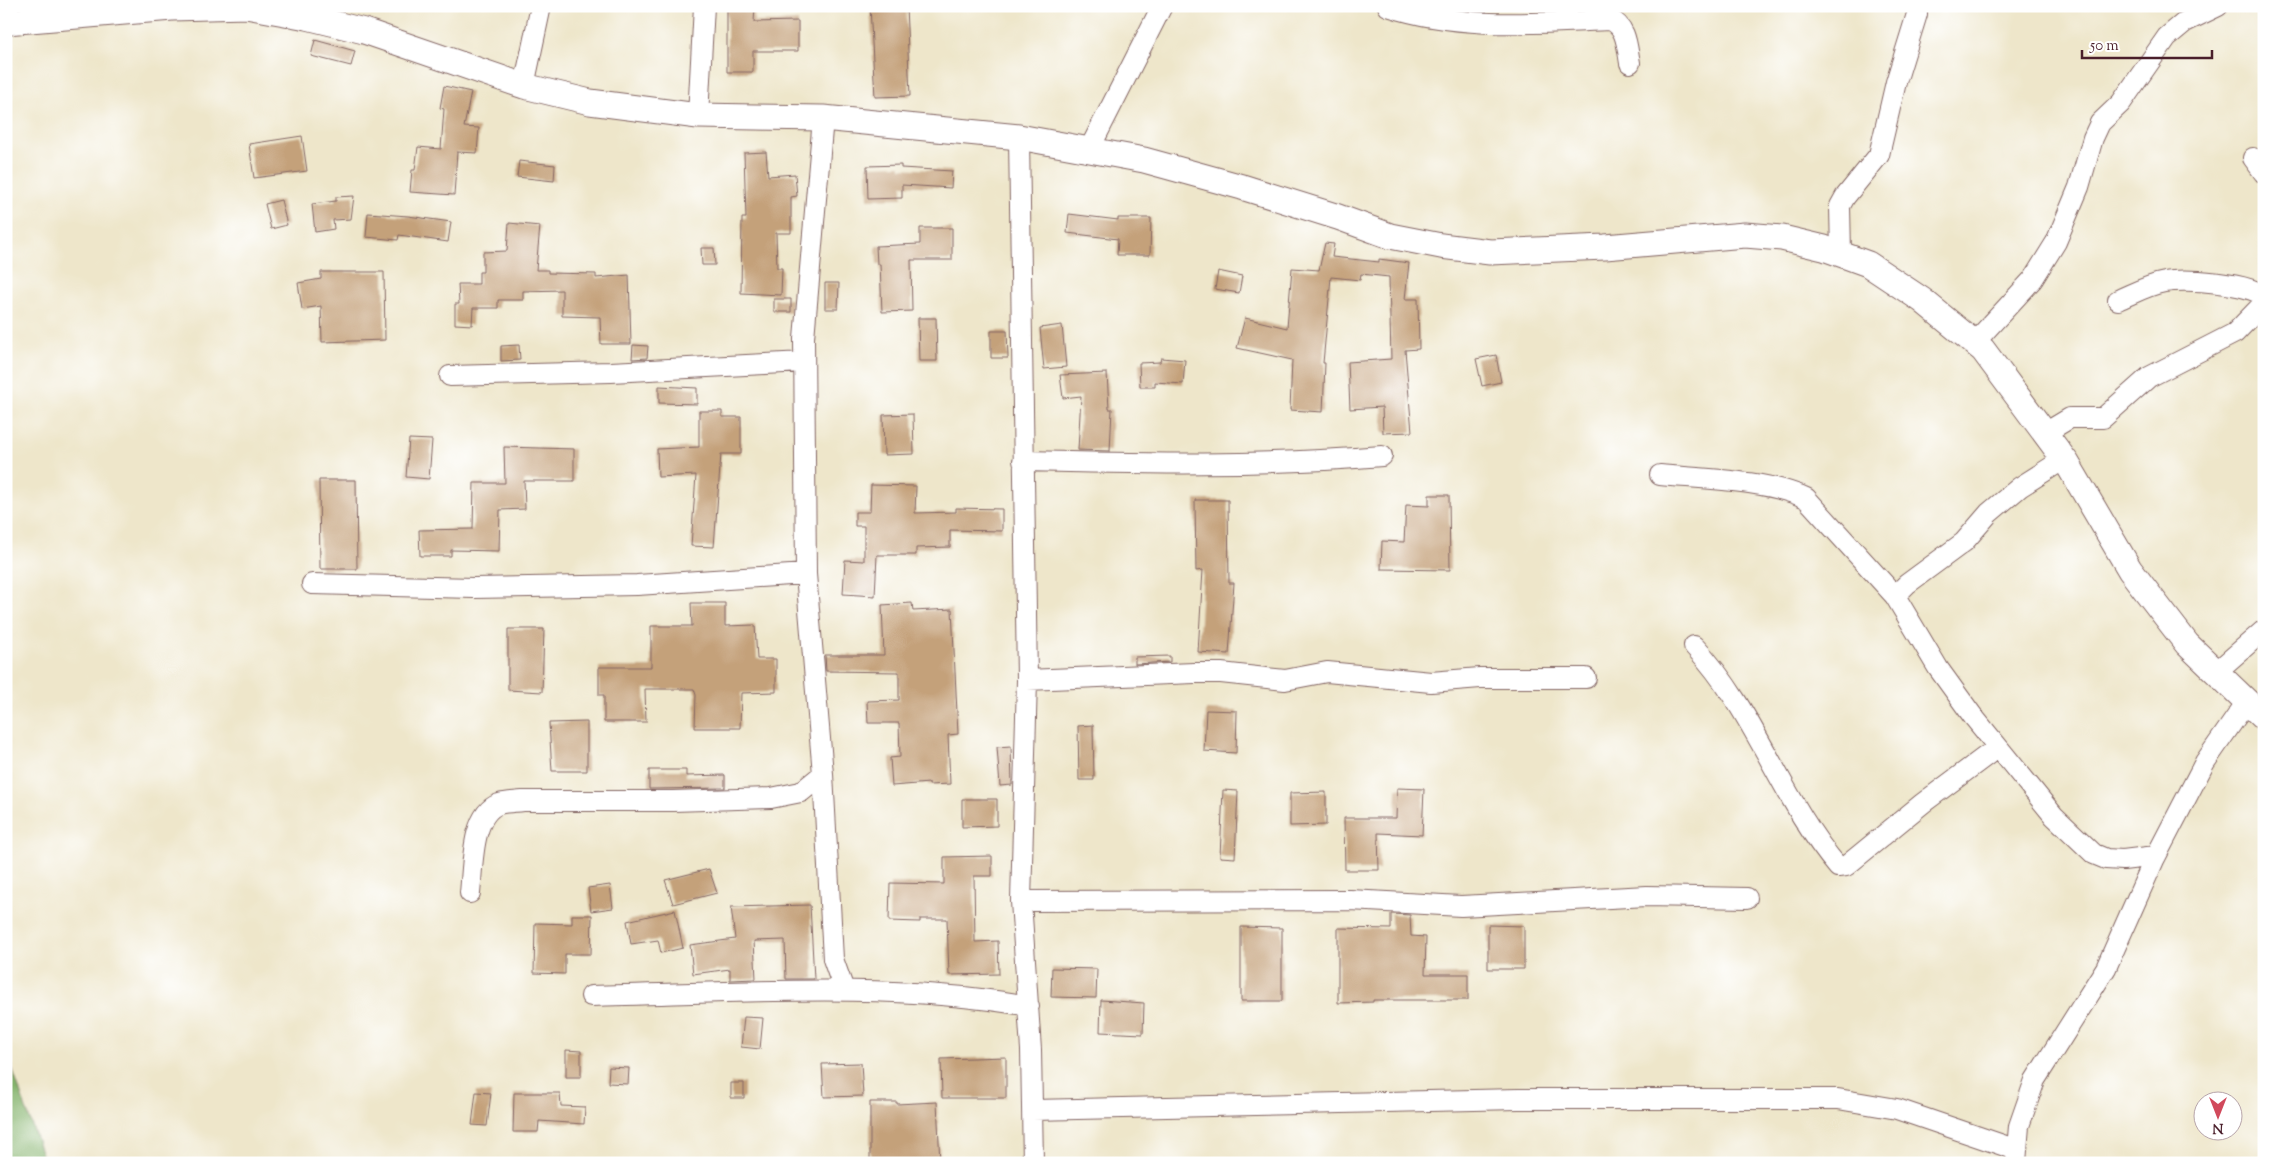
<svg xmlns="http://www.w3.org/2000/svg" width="2270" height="1169" font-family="'Sorts Mill Goudy',serif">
	<rect width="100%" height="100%" fill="#fff"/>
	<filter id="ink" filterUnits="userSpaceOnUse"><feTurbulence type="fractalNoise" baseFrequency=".02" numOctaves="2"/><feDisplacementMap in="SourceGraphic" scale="10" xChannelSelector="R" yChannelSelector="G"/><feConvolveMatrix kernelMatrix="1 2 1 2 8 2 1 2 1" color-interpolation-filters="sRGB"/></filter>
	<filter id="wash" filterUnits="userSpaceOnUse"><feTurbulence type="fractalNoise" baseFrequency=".0096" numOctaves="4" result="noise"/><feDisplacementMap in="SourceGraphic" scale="20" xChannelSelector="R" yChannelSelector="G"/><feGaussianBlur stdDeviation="1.12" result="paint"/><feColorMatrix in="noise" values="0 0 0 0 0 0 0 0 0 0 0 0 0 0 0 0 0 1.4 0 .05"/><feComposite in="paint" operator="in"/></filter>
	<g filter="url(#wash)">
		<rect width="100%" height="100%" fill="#eee6ca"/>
		<path fill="#84b36c" stroke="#67694c" d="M 6,1051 L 45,1163 L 6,1163 Z"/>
		<g id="blocks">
			<path fill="#c4a17a" d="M 727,6 L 755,6 L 754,22 L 798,21 L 798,51 L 753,51 L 753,72 L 727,72 Z
				M 870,6 L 906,6 L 910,96 L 875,97 Z
				M 315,40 L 355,51 L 351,66 L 311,56 Z
				M 444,86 L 471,92 L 464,127 L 479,128 L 477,153 L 457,152 L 454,195 L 410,192 L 412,170 L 415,170 L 418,147 L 441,149 L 444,109 L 440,108 Z
				M 302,136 L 307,171 L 254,178 L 249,144 Z
				M 766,152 L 768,176 L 795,174 L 797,196 L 791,197 L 791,233 L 776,233 L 777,268 L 782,268 L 781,295 L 741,293 L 742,218 L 746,218 L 744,153 Z
				M 519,161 L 555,165 L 554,181 L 517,177 Z
				M 901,165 L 901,168 L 952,171 L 951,188 L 902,185 L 902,198 L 868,199 L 867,166 Z
				M 354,196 L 351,219 L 333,220 L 334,229 L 315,232 L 312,204 L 336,201 L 336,197 Z
				M 281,200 L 287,225 L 271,229 L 265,204 Z
				M 368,213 L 408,216 L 451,222 L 448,242 L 399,235 L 398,240 L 366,237 Z
				M 1069,214 L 1118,220 L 1118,218 L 1151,218 L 1150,255 L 1117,255 L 1118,239 L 1067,233 Z
				M 509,223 L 540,226 L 536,270 L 548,270 L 548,273 L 596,274 L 596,278 L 629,275 L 631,344 L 601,344 L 600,317 L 562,316 L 562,290 L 523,291 L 523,300 L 498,300 L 498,308 L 473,308 L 472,325 L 455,324 L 455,304 L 459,304 L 458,284 L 479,284 L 479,272 L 483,272 L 483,252 L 507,251 Z
				M 920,228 L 952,228 L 952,260 L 911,260 L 912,311 L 882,312 L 880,264 L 877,264 L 876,246 L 920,244 Z
				M 1325,243 L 1334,244 L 1332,257 L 1379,262 L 1379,259 L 1409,263 L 1405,299 L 1418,299 L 1419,349 L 1405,350 L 1412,432 L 1383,433 L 1382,407 L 1350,409 L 1348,362 L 1391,359 L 1389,277 L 1361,274 L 1360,280 L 1331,277 L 1323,363 L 1325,363 L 1323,412 L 1290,410 L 1292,360 L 1237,348 L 1245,318 L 1287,328 L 1292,268 L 1319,270 Z
				M 701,248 L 714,248 L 715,265 L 702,265 Z
				M 1218,271 L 1242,276 L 1239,293 L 1215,289 Z
				M 321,272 L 384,272 L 385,340 L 322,342 L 321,306 L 302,309 L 298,283 L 321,279 Z
				M 825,283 L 839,283 L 838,309 L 825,309 Z
				M 774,299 L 791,299 L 791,312 L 774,312 Z
				M 918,318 L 936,318 L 937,361 L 919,361 Z
				M 1062,325 L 1066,367 L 1044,369 L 1040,328 Z
				M 991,331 L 1007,331 L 1008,358 L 991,358 Z
				M 519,345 L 520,360 L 501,361 L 501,346 Z
				M 633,345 L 648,346 L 647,358 L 632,359 Z
				M 1496,355 L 1501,382 L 1482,386 L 1476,359 Z
				M 1161,358 L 1185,360 L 1183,384 L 1155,382 L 1155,387 L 1140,387 L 1139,363 L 1160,362 Z
				M 1107,373 L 1109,409 L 1112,409 L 1110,451 L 1078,450 L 1081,396 L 1063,398 L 1060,375 Z
				M 659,386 L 697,388 L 697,404 L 659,403 Z
				M 699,411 L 722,411 L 722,417 L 741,417 L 741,454 L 721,454 L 714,547 L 691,546 L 696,475 L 658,477 L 657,449 L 699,447 Z
				M 913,414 L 914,454 L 884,455 L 883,415 Z
				M 409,439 L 432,440 L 429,479 L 406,477 Z
				M 504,447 L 574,449 L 574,481 L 524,481 L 525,509 L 500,510 L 499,551 L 451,550 L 451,556 L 420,556 L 419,530 L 473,529 L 474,483 L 505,483 Z
				M 319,480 L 356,480 L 357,569 L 320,569 Z
				M 871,485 L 916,486 L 915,513 L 956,512 L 956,508 L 1002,509 L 1002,531 L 950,530 L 950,547 L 916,548 L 916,555 L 877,555 L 875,596 L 843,594 L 845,560 L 864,561 L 864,526 L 855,526 L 855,512 L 870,512 Z
				M 1429,495 L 1449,495 L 1450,570 L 1381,569 L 1382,541 L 1404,542 L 1406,505 L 1429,506 Z
				M 1195,500 L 1228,500 L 1229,583 L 1234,583 L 1229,654 L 1198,652 L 1203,570 L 1196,571 Z
				M 691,603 L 725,603 L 725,626 L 755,625 L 757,659 L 776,659 L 776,692 L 741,693 L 740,728 L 695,728 L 696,695 L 694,689 L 645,689 L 646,722 L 604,722 L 604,695 L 599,695 L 599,667 L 651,667 L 651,626 L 692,626 Z
				M 912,603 L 913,611 L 952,609 L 958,734 L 948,735 L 950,784 L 929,785 L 929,783 L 892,786 L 890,758 L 900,757 L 899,723 L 868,723 L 867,701 L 899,700 L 899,672 L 826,671 L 825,655 L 884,655 L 882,605 Z
				M 508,629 L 544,629 L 542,692 L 508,690 Z
				M 1170,656 L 1170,662 L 1135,664 L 1135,657 Z
				M 1206,710 L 1237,711 L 1236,753 L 1204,751 Z
				M 587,722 L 587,771 L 552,771 L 549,723 Z
				M 1093,725 L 1094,780 L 1079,780 L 1078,726 Z
				M 1011,746 L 1012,785 L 1000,786 L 997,747 Z
				M 649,770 L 686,770 L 686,776 L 725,775 L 725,788 L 649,789 Z
				M 1397,788 L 1424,789 L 1422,835 L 1378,833 L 1379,870 L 1345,870 L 1344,818 L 1396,818 Z
				M 1223,790 L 1238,791 L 1235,858 L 1220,857 Z
				M 1326,792 L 1326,825 L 1290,826 L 1290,793 Z
				M 962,799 L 997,799 L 997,826 L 962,827 Z
				M 992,856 L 992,876 L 974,876 L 975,942 L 998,941 L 999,974 L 949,975 L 947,919 L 920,919 L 920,922 L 889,921 L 890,883 L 944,884 L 944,857 Z
				M 709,869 L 717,893 L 673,904 L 665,880 Z
				M 610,885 L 613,908 L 591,911 L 588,888 Z
				M 810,905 L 814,979 L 786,979 L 785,940 L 754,941 L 756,979 L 730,980 L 730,969 L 693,974 L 690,945 L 735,939 L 731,907 Z
				M 675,910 L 683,948 L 661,953 L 658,940 L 631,944 L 627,921 Z
				M 1391,914 L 1410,915 L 1411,936 L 1426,937 L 1425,974 L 1468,974 L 1468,1000 L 1373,1000 L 1373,1002 L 1338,1003 L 1338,928 L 1391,929 Z
				M 572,915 L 592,915 L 591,954 L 565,954 L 565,974 L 534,973 L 535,923 L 572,924 Z
				M 1488,925 L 1524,926 L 1524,969 L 1488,969 Z
				M 1241,927 L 1282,928 L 1282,1001 L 1241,1001 Z
				M 1052,968 L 1097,969 L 1096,998 L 1051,997 Z
				M 1101,1000 L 1144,1003 L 1143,1034 L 1100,1032 Z
				M 744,1017 L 763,1018 L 760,1049 L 741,1047 Z
				M 566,1050 L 581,1051 L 581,1077 L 566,1077 Z
				M 1006,1057 L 1006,1098 L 942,1098 L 941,1059 Z
				M 861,1063 L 863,1096 L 824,1097 L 822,1064 Z
				M 609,1067 L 629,1068 L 628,1084 L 608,1083 Z
				M 731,1083 L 744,1083 L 744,1098 L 731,1098 Z
				M 476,1092 L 491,1093 L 487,1126 L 472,1125 Z
				M 514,1093 L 560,1093 L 561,1106 L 585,1107 L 584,1124 L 539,1121 L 538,1132 L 513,1132 Z
				M 870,1102 L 897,1102 L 897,1104 L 937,1102 L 940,1163 L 870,1163 Z"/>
		</g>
	</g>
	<g filter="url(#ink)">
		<use href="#blocks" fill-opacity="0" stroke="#836563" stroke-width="1"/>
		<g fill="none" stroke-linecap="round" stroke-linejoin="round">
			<g stroke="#836563" stroke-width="22">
				<path id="minor" d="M 1388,6 C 1461,30 1534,23 1610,20 C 1627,26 1627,48 1630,63
					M 524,86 L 541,6
					M 698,116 L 704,6
					M 823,118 L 804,338 L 806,574 L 823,774 L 833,959 L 844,990
					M 1019,137 L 1027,680 L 1021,901 L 1031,1050 L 1033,1163
					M 1089,150 L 1162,6
					M 2253,158 L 2264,173
					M 1841,254 L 1840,206 L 1845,197 L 1879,155 L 1896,82 L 1917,14 L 1917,6
					M 2118,300 C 2134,293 2148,285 2165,282 C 2184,278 2252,283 2264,297
					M 1975,342 L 2033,279 L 2056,242 L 2079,187 L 2093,138 L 2100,123 L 2121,103 L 2167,37 L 2185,22 L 2218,6
					M 450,376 L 611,372 L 803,362
					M 2045,433 L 2070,418 L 2103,418 L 2149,377 L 2235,333 L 2264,303
					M 1023,461 C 1143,464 1262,466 1382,456
					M 1660,475 C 1703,479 1767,480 1806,498 L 1895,596 L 1938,668 L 1972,715 L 2054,816 L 2094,854 L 2106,859 L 2123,860 L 2156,856
					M 312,584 L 474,588 L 637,585 L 806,574
					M 1895,596 L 1907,584 L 1964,542 L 1989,513 L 2020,487 L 2064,459
					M 1694,646 C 1755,710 1781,800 1838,867 L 1846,866 L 1923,803 L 1998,747
					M 2215,673 L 2264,630
					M 1027,680 L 1194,673 L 1221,673 L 1285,680 L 1327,672 L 1431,682 L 1480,678 L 1586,678
					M 470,893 C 473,867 471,814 499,804 C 506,802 515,802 523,801 L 673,801 L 771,798 L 801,792 L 823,774
					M 1021,901 L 1350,900 L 1461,906 L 1647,896 L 1747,898
					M 591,996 C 734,993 886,981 1029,1006
					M 1033,1110 L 1518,1099 L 1838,1099 L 1897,1109 L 2017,1150
					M 2016,1162 L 2019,1126 L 2035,1080 L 2106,968 L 2154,860 L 2205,762 L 2246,703"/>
			</g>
			<g stroke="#836563" stroke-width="27">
				<path id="tertiary" d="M 6,22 L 172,8 L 246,6 L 307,17 L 364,31 L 524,86 L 590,102 L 698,116 L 823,118 L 1019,137 L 1144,160 L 1242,187 L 1338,217 L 1390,236 L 1441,246 L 1490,252 L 1605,247 L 1745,235 L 1782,238 L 1824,248 L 1868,264 L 1922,300 L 1983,350 L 2067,463 L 2130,570 L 2187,644 L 2264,718"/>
			</g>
			<use href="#minor" stroke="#fff" stroke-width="20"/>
			<use href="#tertiary" stroke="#fff" stroke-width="25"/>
		</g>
	</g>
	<rect width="2270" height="1169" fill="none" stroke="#fff" stroke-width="25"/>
	<g transform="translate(2218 1116) rotate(180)"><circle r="24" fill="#ffffff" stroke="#b7a5aa"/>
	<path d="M0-4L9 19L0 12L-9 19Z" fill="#d1495b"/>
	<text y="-8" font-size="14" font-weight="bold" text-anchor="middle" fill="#4a1f2b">N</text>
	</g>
	<path d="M2082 50v8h130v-8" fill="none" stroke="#4a1f2b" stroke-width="2.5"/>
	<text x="2090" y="50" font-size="15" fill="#4a1f2b" stroke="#ffffff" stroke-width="4" paint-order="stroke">50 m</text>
</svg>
